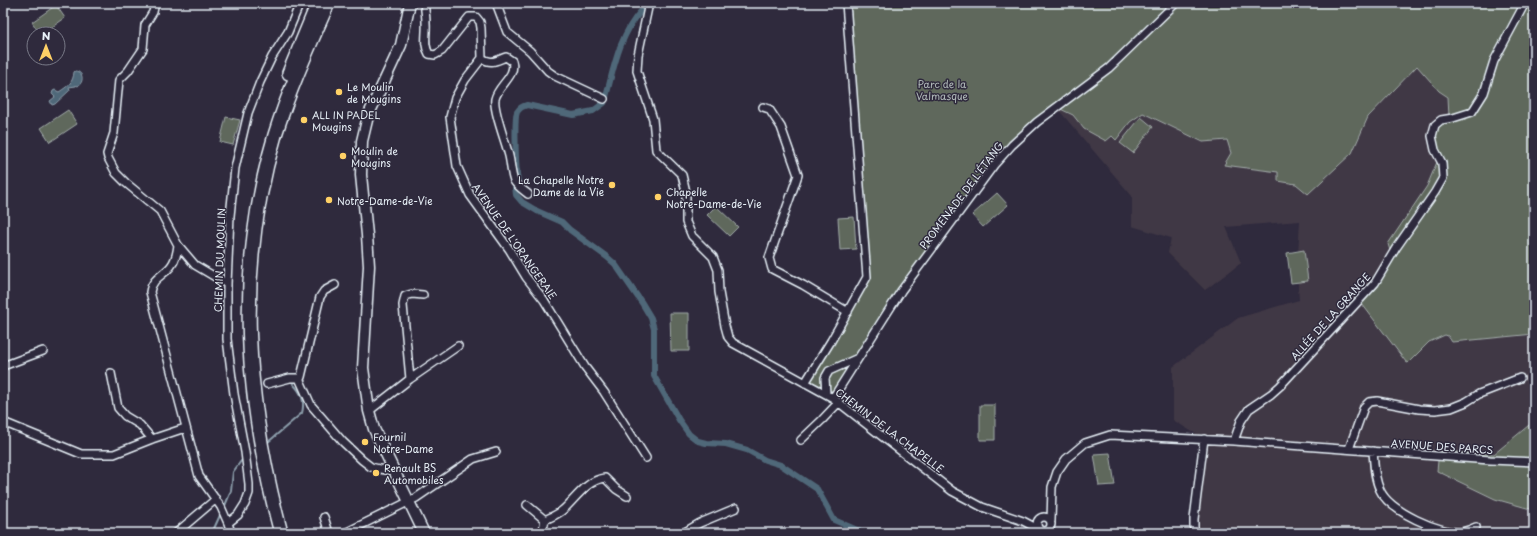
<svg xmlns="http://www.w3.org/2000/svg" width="1537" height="536" font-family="'Playpen Sans',sans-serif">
	<rect width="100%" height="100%" fill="#2f2a3d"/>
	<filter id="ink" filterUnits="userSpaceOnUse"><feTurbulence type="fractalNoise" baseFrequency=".025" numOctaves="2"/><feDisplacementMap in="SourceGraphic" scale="8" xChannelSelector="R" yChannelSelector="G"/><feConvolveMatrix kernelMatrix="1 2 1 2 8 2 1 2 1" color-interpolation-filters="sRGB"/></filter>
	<g filter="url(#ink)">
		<path fill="#413845" d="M 1534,3 L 1534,533 L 1197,533 L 1204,439 L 1173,420 L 1173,367 L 1238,318 L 1299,300 L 1297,271 L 1300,221 L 1226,227 L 1241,263 L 1205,290 L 1168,253 L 1171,238 L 1132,226 L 1132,196 L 1057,108 Z"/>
		<path fill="#5e685c" stroke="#a3acaa" d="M 850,3 L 1534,3 L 1534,334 L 1452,342 L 1448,336 L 1445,335 L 1429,342 L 1408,363 L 1406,362 L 1356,296 L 1363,290 L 1366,291 L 1391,254 L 1388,244 L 1427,186 L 1437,162 C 1433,149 1423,131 1437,120 C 1440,118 1445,117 1449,116 L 1448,97 L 1439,91 L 1417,66 L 1368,117 L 1352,153 L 1308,194 L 1296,184 L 1278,181 L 1278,172 L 1224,165 L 1231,153 L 1227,140 L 1203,142 L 1143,113 L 1130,122 L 1116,140 L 1112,136 L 1106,141 L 1084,129 L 1073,115 L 1052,105 L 981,174 L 901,285 L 835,390 L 832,391 L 810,381 L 871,277 Z
			M 56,5 L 65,18 L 42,34 L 40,34 L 32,22 Z
			M 68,110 L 77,124 L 50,142 L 41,128 Z
			M 226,117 L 240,120 L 233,145 L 220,142 Z
			M 1141,117 L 1153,127 L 1133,153 L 1120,143 Z
			M 997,193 L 1008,205 L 983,227 L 972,215 Z
			M 716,206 L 738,227 L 729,236 L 707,215 Z
			M 854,217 L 856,249 L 840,250 L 838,218 Z
			M 1304,250 L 1308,281 L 1291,283 L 1287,253 Z
			M 670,313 L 689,313 L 689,351 L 671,351 Z
			M 980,405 L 995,405 L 995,440 L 980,440 Z
			M 1534,421 L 1534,510 L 1495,499 L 1437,471 L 1439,451 L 1494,454 Z
			M 1110,453 L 1115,485 L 1099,486 L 1094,454 Z"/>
		<path fill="#506879" stroke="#8d9fac" d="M 75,71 C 84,72 84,82 78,86 L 76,85 L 76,86 L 69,87 L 70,90 L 55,104 L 52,105 L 50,101 L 55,97 L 52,94 L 53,91 L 55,90 L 59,92 C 68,86 73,83 74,72 Z"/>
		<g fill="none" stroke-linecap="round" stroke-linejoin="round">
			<path stroke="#8d9fac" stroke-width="2" d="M 267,443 L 302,413 C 305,401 302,393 293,384
				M 224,508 L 231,491 L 233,472 L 241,461
				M 212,533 L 221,513"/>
			<path stroke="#506879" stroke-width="6" d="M 606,97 C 614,66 620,34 642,10
				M 604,103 L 593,111 L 573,115 L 527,105 C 523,106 520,107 517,112 C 514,119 516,172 518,181 L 515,186 L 516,195 L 522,202 L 537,211 L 562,222 L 570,230 L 607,257 L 615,264 L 642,303 L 651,318 L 654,329 L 654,376 L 679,420 L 689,434 L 698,441 L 706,443 L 726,444 L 747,450 L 765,460 L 781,465 L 817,489 L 834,520 L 864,533"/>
			<g stroke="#e8f1f8" stroke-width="10">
				<path id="street" d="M 155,3 L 153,12 L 145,25 L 143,49 L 128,71 L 119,80 L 114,133 L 107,154 L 108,158 L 116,173 L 126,183 L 160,211 L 178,245 L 195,265 L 227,284
					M 424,3 C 425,10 426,16 426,23 C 427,34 423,44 429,54 L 435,55 L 442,51 L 469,17 L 476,17 L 480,22 L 481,28 L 482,58 L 465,80 L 455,98 L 450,117 L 457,166 L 470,195 L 509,249 L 526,277 L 544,300 L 585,367 L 604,392 L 646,458
					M 496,3 L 507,32 L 530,51 L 548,71 L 555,76 L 604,99
					M 649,3 L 638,55 L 637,71 L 653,119 L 656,150 L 682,175 L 686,192 L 686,222 L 692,236 L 713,257 L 718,270 L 719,292 L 725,326 L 728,337 L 733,343 L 833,398 L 952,491 L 982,507 L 1023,521 L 1038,529
					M 482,58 C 491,65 497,60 506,57 L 512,61 C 517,76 498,85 495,99 C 493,110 506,143 509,156 C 511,164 511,174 514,181 C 517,186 523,190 528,194
					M 763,107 L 769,109 L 781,127 L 798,175 L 769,258 L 772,269 L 803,285 L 848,312
					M 178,245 C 177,253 176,260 171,266 C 163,276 152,278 150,292 L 199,476 L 221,507 L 228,523 L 231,533
					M 3,366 L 43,351
					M 111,373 L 118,408 L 125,416 L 140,425 L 152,439
					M 299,378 L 311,405 L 343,442 L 362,460 L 371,467 L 379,469 L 394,471
					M 299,378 L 301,377 L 320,297 L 324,291 L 335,285
					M 410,379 L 403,305 L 405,296 L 412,294 L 423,295
					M 805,383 L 831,341 L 867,277 L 846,3
					M 267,384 L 290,378 L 299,378
					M 826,394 L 825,378 L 829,371 L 858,358
					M 833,398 L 901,291 L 994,165 L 1012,145 L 1037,122 L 1109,68 L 1176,3
					M 369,411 L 410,379 L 458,346
					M 3,422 L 81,454 L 114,454 L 152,439 L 185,428
					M 801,440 L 822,420 L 839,402
					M 1234,441 L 1241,421 L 1249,409 L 1271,394 L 1280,386 L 1375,283 L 1396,248 L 1435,192 L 1443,178 L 1442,163 L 1435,150 L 1432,136 L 1435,125 L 1441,120 L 1453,118 L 1472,112 L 1484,93 L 1494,61 L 1525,3
					M 1349,449 L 1364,407 L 1369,402 L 1377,401 L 1419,409 L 1435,410 L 1451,408 L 1466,402 L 1479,394 L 1520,378
					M 1373,451 C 1374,463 1374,478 1380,490 C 1389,511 1440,534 1462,532 C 1467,531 1472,529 1476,527
					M 527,505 L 545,520 L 542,533
					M1037 524a7 7 0 1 1 14 0a7 7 0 1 1-14 0Z
					M 324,517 L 329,533
					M 545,520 C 551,517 559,514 564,509 C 576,498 587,480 605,478 L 616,489 L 627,496
					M 1051,521 L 1052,487 L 1057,472 L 1066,459 L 1085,443 L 1110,435 L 1234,441 L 1490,460 L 1534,462
					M 228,523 L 238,515 L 245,504 L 249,493 L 249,484 L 245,452 L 234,394 L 227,339 L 227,284 L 230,216 L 235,168 L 248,113 L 260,82 L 272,57 L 288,32 L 300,3
					M 176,533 L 216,499
					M 345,533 L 416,498 L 473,459 L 496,452
					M 683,533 L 700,523 L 736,508
					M 1194,533 L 1194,519 L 1204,439"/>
			</g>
			<g stroke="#e8f1f8" stroke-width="13">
				<path id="secondary" d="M 410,3 L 401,45 L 368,116 L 362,141 L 361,175 L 367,235 L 369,266 L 363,368 L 369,411 L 374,429 L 424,533"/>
			</g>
			<g stroke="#e8f1f8" stroke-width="16">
				<path id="highway" d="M 289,73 L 318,3
					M 281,533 C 245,398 235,270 275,135 C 289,90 309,46 328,3"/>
			</g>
			<use href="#street" stroke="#2f2a3d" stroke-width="7"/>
			<use href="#secondary" stroke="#2f2a3d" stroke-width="10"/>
			<use href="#highway" stroke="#2f2a3d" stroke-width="13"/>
		</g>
	</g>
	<g fill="#ffd166" stroke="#2f2a3d" stroke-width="1.5">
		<circle cx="339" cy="92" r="4"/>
		<circle cx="304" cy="120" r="4"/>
		<circle cx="343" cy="156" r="4"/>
		<circle cx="612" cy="185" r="4"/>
		<circle cx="658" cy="197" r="4"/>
		<circle cx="329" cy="200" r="4"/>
		<circle cx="365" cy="442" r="4"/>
		<circle cx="376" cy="473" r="4"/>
	</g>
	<g text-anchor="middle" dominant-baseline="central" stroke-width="3" stroke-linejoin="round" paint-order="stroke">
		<g font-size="10" fill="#b1baba" stroke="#2f2a3d">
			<text x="942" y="83">Parc de la<tspan x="942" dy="12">Valmasque</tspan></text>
		</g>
		<g font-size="10" fill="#e8f1f8" stroke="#2f2a3d" text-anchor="start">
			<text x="347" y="86">Le Moulin<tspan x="347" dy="12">de Mougins</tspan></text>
			<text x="312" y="114">ALL IN PADEL<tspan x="312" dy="12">Mougins</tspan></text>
			<text x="351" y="150">Moulin de<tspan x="351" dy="12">Mougins</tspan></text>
			<text x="604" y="179" text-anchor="end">La Chapelle Notre<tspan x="604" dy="12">Dame de la Vie</tspan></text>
			<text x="666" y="191">Chapelle<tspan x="666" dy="12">Notre-Dame-de-Vie</tspan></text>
			<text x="337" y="200">Notre-Dame-de-Vie</text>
			<text x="373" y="436">Fournil<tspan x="373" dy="12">Notre-Dame</tspan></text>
			<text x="384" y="467">Renault BS<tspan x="384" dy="12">Automobiles</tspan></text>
		</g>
		<g font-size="10" fill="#e8f1f8" stroke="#2f2a3d">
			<text transform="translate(961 195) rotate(-53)">PROMENADE DE L'ÉTANG</text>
			<text transform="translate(515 241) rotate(55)">AVENUE DE L'ORANGERAIE</text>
			<text transform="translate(219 260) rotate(-88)">CHEMIN DU MOULIN</text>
			<text transform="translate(1330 316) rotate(-48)">ALLÉE DE LA GRANGE</text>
			<text transform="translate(890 430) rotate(37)">CHEMIN DE LA CHAPELLE</text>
			<text transform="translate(1442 446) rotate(4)">AVENUE DES PARCS</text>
		</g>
	</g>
	<rect width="1537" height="536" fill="none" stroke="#2f2a3d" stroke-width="16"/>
	<rect x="8" y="8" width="1521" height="520" fill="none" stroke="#e8f1f8" stroke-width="1.5" filter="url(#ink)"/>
	<g transform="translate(46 46)"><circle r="19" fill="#2f2a3d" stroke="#797a88"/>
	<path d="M0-3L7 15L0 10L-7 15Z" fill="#ffd166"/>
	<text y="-6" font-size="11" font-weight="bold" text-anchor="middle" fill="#e8f1f8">N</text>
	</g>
</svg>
